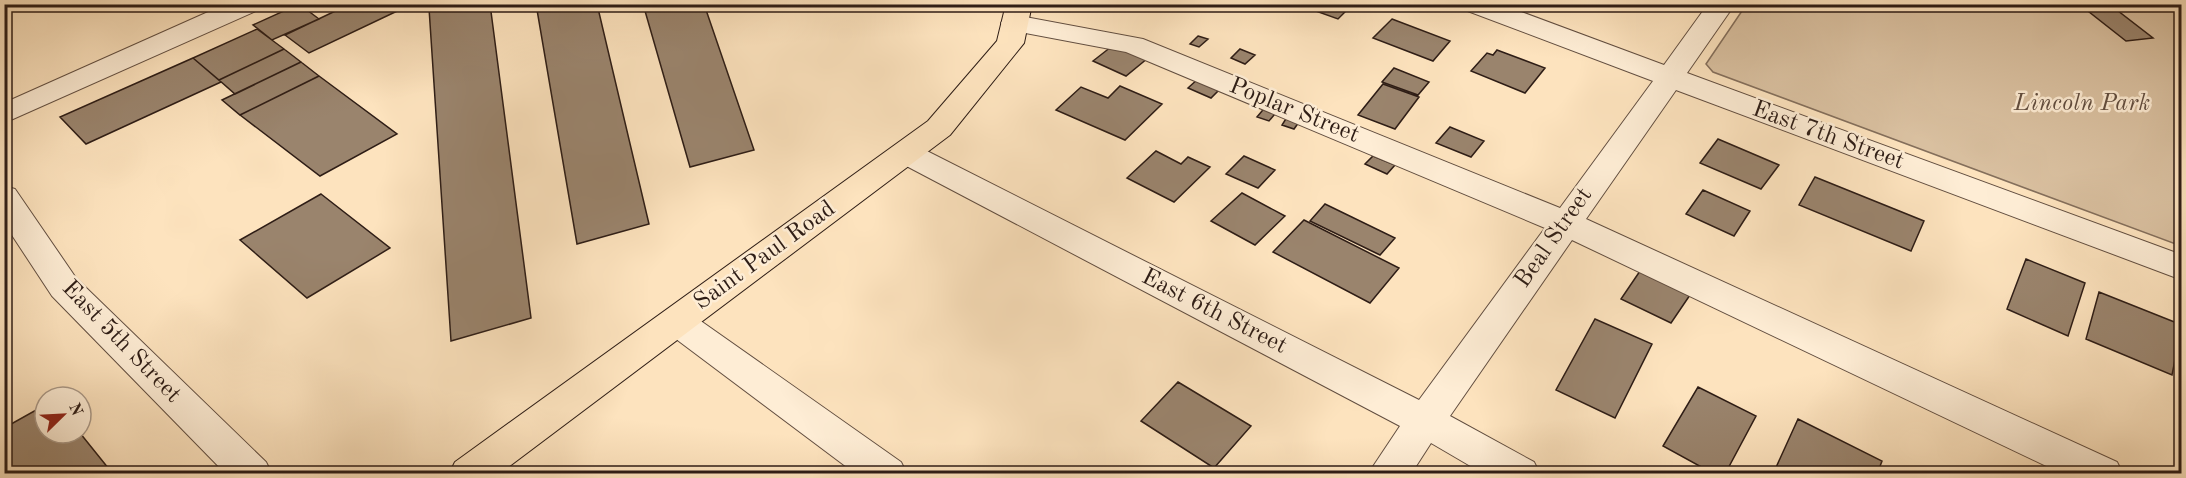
<svg xmlns="http://www.w3.org/2000/svg" width="2186" height="478" font-family="'Old Standard TT',serif">
	<rect width="100%" height="100%" fill="#fde3be"/>
	<filter id="stains"><feTurbulence type="fractalNoise" baseFrequency=".00333" numOctaves="4"/><feColorMatrix values="0 0 0 0 .2 0 0 0 0 .09 0 0 0 0 .02 0 0 0 .5 -.17"/></filter>
	<radialGradient id="worn" r=".72"><stop offset=".6" stop-color="#630" stop-opacity="0"/><stop offset="1" stop-color="#630" stop-opacity=".3"/></radialGradient>
	<path fill="#dac1a1" stroke="#846f5c" stroke-width="1.5" d="M 1746,5 L 2181,5 L 2181,246 L 1713,72 L 1706,64 Z"/>
	<path fill="#9a846d" stroke="#2e1d16" stroke-width="1.5" d="M 299,4 L 319,19 L 272,40 L 253,25 Z
		M 350,4 L 412,4 L 309,53 L 285,35 Z
		M 445,4 L 490,4 L 531,318 L 451,341 L 429,8 Z
		M 536,4 L 597,4 L 649,224 L 577,244 Z
		M 643,4 L 704,4 L 754,150 L 690,167 Z
		M 1315,4 L 1353,4 L 1338,19 L 1310,9 Z
		M 2079,4 L 2109,4 L 2153,38 L 2126,41 Z
		M 1392,19 L 1450,41 L 1433,61 L 1373,38 Z
		M 257,29 L 284,49 L 219,80 L 193,58 Z
		M 1198,36 L 1208,39 L 1199,47 L 1190,44 Z
		M 1116,43 L 1148,58 L 1126,76 L 1093,61 Z
		M 284,49 L 301,62 L 235,94 L 219,80 Z
		M 1240,49 L 1255,55 L 1245,64 L 1231,58 Z
		M 1497,50 L 1545,68 L 1525,93 L 1471,71 L 1487,53 L 1493,55 Z
		M 193,58 L 221,82 L 86,144 L 60,117 Z
		M 301,62 L 319,76 L 240,115 L 222,100 Z
		M 1394,68 L 1429,82 L 1418,95 L 1382,82 Z
		M 319,76 L 397,134 L 320,176 L 240,115 Z
		M 1200,77 L 1223,86 L 1211,98 L 1188,88 Z
		M 1383,84 L 1419,97 L 1395,129 L 1358,115 Z
		M 1120,86 L 1162,104 L 1125,140 L 1056,110 L 1081,87 L 1108,98 Z
		M 1267,105 L 1279,109 L 1269,121 L 1257,117 Z
		M 1287,117 L 1299,122 L 1294,129 L 1282,125 Z
		M 1450,127 L 1484,141 L 1471,157 L 1436,143 Z
		M 1718,139 L 1779,165 L 1761,189 L 1700,163 Z
		M 1156,151 L 1181,164 L 1188,157 L 1210,167 L 1174,202 L 1127,178 Z
		M 1244,156 L 1275,170 L 1258,188 L 1226,174 Z
		M 1373,156 L 1395,165 L 1387,174 L 1365,164 Z
		M 1815,177 L 1924,221 L 1911,251 L 1799,205 Z
		M 1703,190 L 1750,211 L 1734,236 L 1686,214 Z
		M 1242,193 L 1285,216 L 1255,245 L 1211,221 Z
		M 321,194 L 390,248 L 307,298 L 240,240 Z
		M 1325,204 L 1395,238 L 1380,255 L 1310,221 Z
		M 1304,220 L 1399,268 L 1370,303 L 1273,252 Z
		M 2026,259 L 2085,283 L 2068,336 L 2007,309 Z
		M 1640,271 L 1690,295 L 1671,323 L 1621,299 Z
		M 2099,292 L 2182,325 L 2172,375 L 2086,339 Z
		M 1595,319 L 1652,344 L 1615,418 L 1556,390 Z
		M 1178,382 L 1251,426 L 1214,468 L 1141,421 Z
		M 1698,387 L 1756,416 L 1725,474 L 1714,474 L 1663,446 Z
		M 45,405 L 45,433 L 80,433 L 113,474 L 4,474 L 4,428 Z
		M 1798,419 L 1882,461 L 1877,474 L 1773,474 Z"/>
	<g fill="none" stroke-linecap="round" stroke-linejoin="round">
		<g stroke="#624e40" stroke-width="2">
			<path id="minor" d="M 226,4 L 262,4 L 258,10 L 4,123 L 4,103 Z
				M 1461,4 L 1500,4 L 1664,65 L 1708,4 L 1735,4 L 1687,73 L 2182,255 L 2182,280 L 1676,90 L 1586,219 L 2117,462 L 2123,474 L 2063,474 L 1572,240 L 1450,416 L 1534,462 L 1540,474 L 1484,474 L 1431,443 L 1411,474 L 1368,474 L 1400,426 L 895,160 L 891,153 L 895,146 L 906,143 L 917,146 L 1419,400 L 1545,228 L 1126,52 L 1015,31 L 1005,29 L 1001,23 L 1005,17 L 1015,15 L 1143,39 L 1560,208 L 1653,81 L 1465,10 Z
				M 4,186 L 15,189 L 76,278 L 266,462 L 272,474 L 226,474 L 52,296 L 4,223 Z
				M 676,308 L 688,312 L 901,462 L 907,474 L 856,474 L 664,330 L 658,321 L 664,312 Z"/>
		</g>
		<g stroke="#2e1d16" stroke-width="2">
			<path id="major" d="M 1006,4 L 1032,4 L 1024,43 L 950,135 L 499,474 L 449,474 L 455,462 L 928,121 L 997,41 Z"/>
		</g>
		<use href="#minor" fill="#feedd5" fill-rule="evenodd"/>
		<use href="#major" fill="#fde3be" fill-rule="evenodd"/>
	</g>
	<g text-anchor="middle" dominant-baseline="central" stroke-width="5" stroke-linejoin="round" paint-order="stroke">
		<g font-size="24" font-style="italic" fill="#624e40" stroke="#feedd5">
			<text x="2082" y="104">Lincoln Park</text>
		</g>
		<g font-size="24" fill="#2e1d16" stroke="#feedd5">
			<text transform="translate(1294 111) rotate(22)">Poplar Street</text>
			<text transform="translate(1828 136) rotate(20)">East 7th Street</text>
			<text transform="translate(1554 238) rotate(-55)">Beal Street</text>
			<text transform="translate(765 256) rotate(-36)">Saint Paul Road</text>
			<text transform="translate(1214 312) rotate(27)">East 6th Street</text>
			<text transform="translate(121 342) rotate(46)">East 5th Street</text>
		</g>
	</g>
	<rect width="2186" height="478" fill="none" stroke="#fde3be" stroke-width="24"/>
	<rect x="6" y="6" width="2174" height="466" fill="none" stroke="#2e1d16" stroke-width="3"/>
	<rect x="12" y="12" width="2162" height="454" fill="none" stroke="#2e1d16" stroke-width="1.5"/>
	<g transform="translate(63 415) rotate(66)"><circle r="28" fill="#feedd5" stroke="#ab9a89" stroke-width="1.5"/>
	<path d="M0-4.5L10 22L0 15L-10 22Z" fill="#8f2418"/>
	<text y="-9" font-size="16" font-weight="bold" text-anchor="middle" fill="#2e1d16">N</text>
	</g>
	<rect width="100%" height="100%" filter="url(#stains)"/>
	<rect width="100%" height="100%" fill="url(#worn)"/>
</svg>
